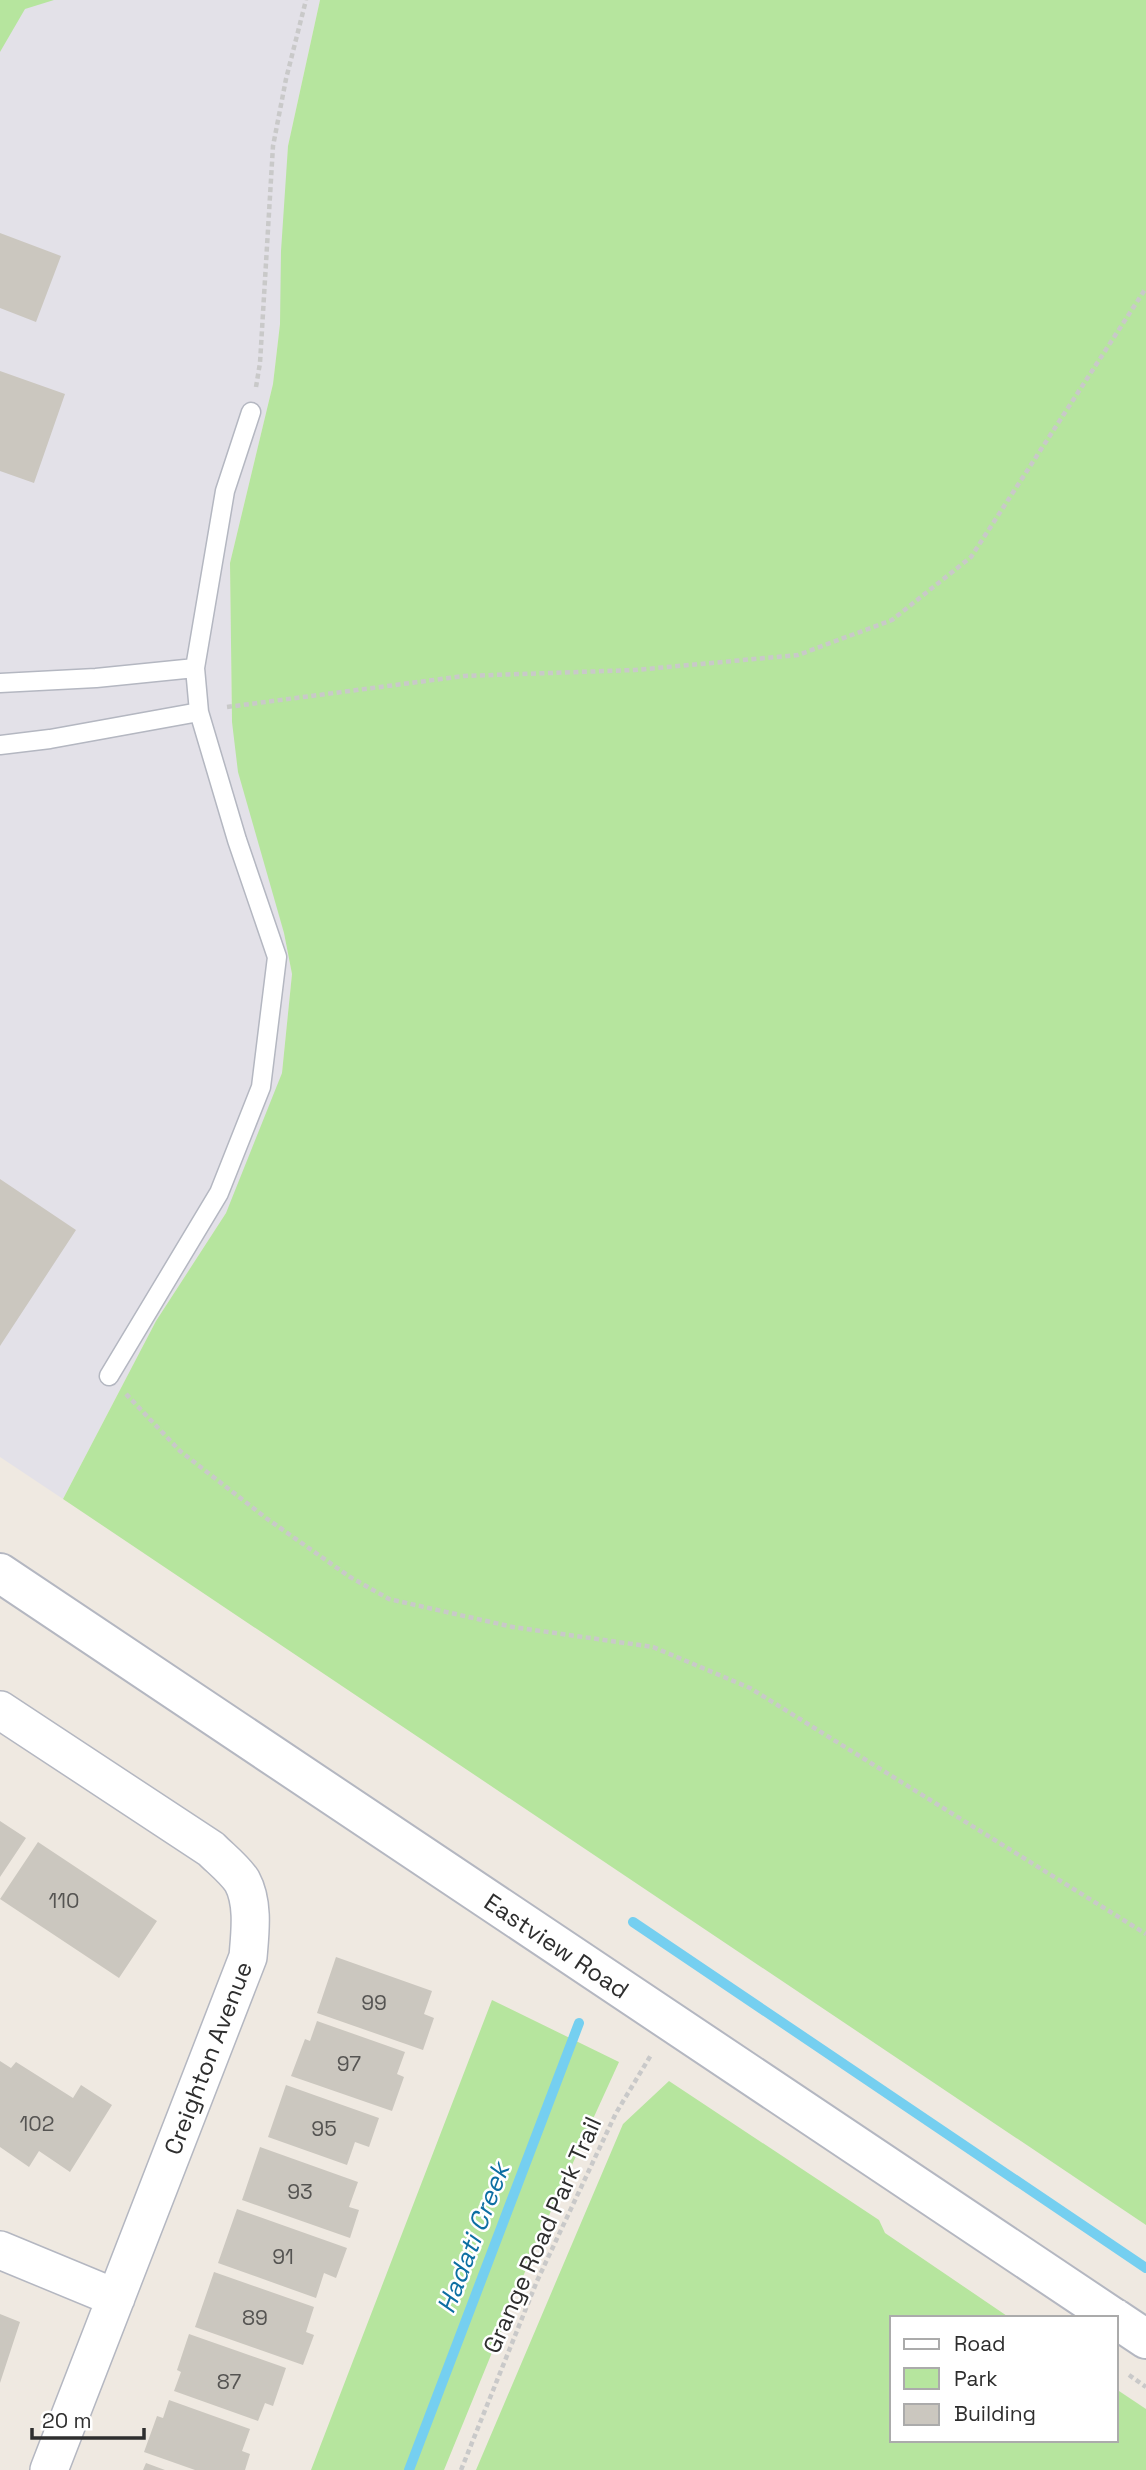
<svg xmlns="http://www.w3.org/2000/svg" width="1146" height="2470" font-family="'Space Grotesk',sans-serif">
	<rect width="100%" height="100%" fill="#efe9e1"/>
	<path fill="#e3e1e8" d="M 0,0 L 320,0 L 288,146 L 280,324 L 273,384 L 230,563 L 232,722 L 284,933 L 292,974 L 282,1073 L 247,1168 L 226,1213 L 156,1321 L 63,1499 L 0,1457 Z"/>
	<path fill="#b6e59e" d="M 0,0 L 54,0 L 25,9 L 0,52 Z
		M 320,0 L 1146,0 L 1146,2225 L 63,1499 L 156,1321 L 226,1213 L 282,1073 L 292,974 L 284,933 L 238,772 L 232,722 L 230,563 L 273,384 L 280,324 L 281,251 L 288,146 Z
		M 492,2000 L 619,2062 L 540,2235 L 444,2470 L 311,2470 Z
		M 669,2081 L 879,2220 L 885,2233 L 1010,2318 L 892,2318 L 892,2440 L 1116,2440 L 1116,2389 L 1146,2409 L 1146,2470 L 476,2470 L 623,2124 Z"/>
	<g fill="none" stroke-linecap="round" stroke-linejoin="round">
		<path stroke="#75cff0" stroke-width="10" d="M 633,1922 L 1146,2268
			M 409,2470 L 579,2023"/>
	</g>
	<path fill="#cbc7bf" d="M 0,233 L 61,256 L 36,322 L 0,308 Z
		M 0,371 L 65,394 L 34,483 L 0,471 Z
		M 0,1179 L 76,1230 L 0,1346 Z
		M 0,1821 L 26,1838 L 0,1877 Z
		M 38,1842 L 157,1921 L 119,1978 L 0,1899 Z
		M 336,1957 L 432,1991 L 424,2014 L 434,2018 L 423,2050 L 317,2013 Z
		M 317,2021 L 405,2052 L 397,2074 L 404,2077 L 392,2111 L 291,2076 L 305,2039 L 310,2041 Z
		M 0,2061 L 11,2068 L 16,2062 L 73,2098 L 81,2085 L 112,2105 L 70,2172 L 39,2151 L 29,2167 L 0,2147 Z
		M 286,2085 L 379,2118 L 369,2147 L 355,2142 L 347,2165 L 268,2137 Z
		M 260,2147 L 358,2182 L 349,2207 L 359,2210 L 350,2238 L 242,2200 Z
		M 237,2209 L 347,2248 L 336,2278 L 324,2273 L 316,2298 L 218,2263 Z
		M 214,2272 L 314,2307 L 306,2332 L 314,2335 L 303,2365 L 195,2327 Z
		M 0,2314 L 20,2322 L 0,2383 Z
		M 189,2334 L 286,2368 L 273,2406 L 265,2403 L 258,2421 L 174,2391 L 181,2372 L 177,2370 Z
		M 169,2400 L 250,2429 L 242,2451 L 250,2454 L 245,2470 L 195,2470 L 144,2452 L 157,2416 L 163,2418 Z
		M 146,2463 L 165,2470 L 143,2470 Z"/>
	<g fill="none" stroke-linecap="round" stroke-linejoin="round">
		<g stroke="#b4b7c1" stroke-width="21">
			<path id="lane" d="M 0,683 L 96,678 L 195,668
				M 0,745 L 50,739 L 199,712
				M 109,1376 L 219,1193 L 261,1087 L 277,957 L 237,840 L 199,712 L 195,668 L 225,491 L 251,412"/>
		</g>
		<g stroke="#b4b7c1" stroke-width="40">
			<path id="street" d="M 0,1710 L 211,1849 C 221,1859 234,1869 242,1881 C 254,1903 250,1933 248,1957 L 49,2470
				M 0,2250 L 116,2298"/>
		</g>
		<g stroke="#b4b7c1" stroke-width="42">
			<g id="secondary">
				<path id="s1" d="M 0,1573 L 1114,2318"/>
				<path d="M 1116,2319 L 1146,2339"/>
			</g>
		</g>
		<path stroke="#c9c9c9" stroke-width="4.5" stroke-dasharray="5 3.5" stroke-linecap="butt" d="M 256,387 L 260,363 L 273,146 L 286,79 L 306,0
			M 227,707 L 464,676 L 635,670 L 798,655 L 892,620 L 971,557 L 1146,288
			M 126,1394 L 180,1451 L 266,1518 L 350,1577 L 389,1599 L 513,1627 L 653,1647 L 750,1688 L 1146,1934
			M 1129,2375 L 1146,2387
			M 461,2470 L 537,2281 L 616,2113 L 651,2055"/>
		<use href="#lane" stroke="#fff" stroke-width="18"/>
		<use href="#street" stroke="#fff" stroke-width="37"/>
		<use href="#secondary" stroke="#fff" stroke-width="38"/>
	</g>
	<g text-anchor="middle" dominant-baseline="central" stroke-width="5" stroke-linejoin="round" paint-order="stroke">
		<g font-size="21" fill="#555452">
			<text x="64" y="1900">110</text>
			<text x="374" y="2002">99</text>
			<text x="349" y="2063">97</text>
			<text x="37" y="2123">102</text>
			<text x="324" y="2128">95</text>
			<text x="300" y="2191">93</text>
			<text x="283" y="2256">91</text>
			<text x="255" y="2317">89</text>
			<text x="229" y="2381">87</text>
		</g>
		<g font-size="24" fill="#2e2e2e" stroke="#fff">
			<text stroke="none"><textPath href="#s1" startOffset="670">Eastview Road</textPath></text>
			<text transform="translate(208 2058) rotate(-69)">Creighton Avenue</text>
			<text transform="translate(542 2235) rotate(-66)">Grange Road Park Trail</text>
		</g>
		<g font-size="26" font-style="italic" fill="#0d6fa3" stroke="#fff">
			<text transform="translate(473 2238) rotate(-69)">Hadati Creek</text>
		</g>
	</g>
	<rect x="890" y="2316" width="228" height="126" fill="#ffffff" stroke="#ababab" stroke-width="2"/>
	<rect x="904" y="2339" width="35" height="10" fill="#ffffff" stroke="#ababab" stroke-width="2"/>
	<text x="954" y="2351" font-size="21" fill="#2e2e2e">Road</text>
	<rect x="904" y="2368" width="35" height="21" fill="#b6e59e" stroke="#ababab" stroke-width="2"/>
	<text x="954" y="2386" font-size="21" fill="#2e2e2e">Park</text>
	<rect x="904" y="2404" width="35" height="21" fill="#cbc7bf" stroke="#ababab" stroke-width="2"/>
	<text x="954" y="2421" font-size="21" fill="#2e2e2e">Building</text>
	<path d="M32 2428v10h112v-10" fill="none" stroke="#2e2e2e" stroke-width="3.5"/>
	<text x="42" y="2428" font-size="21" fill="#2e2e2e" stroke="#ffffff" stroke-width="5" paint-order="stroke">20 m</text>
</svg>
